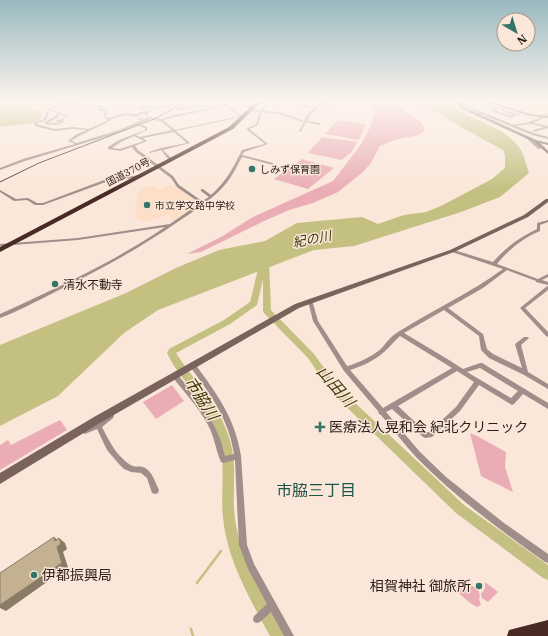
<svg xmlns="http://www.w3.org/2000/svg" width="548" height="636" font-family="'IBM Plex Serif','Noto Sans JP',serif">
	<rect width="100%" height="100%" fill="#fae7d9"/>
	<path fill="#fddec7" d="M 489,102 L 545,102 L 548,103 L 548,114 L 544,116 L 531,115 Z
		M 154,185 L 158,190 L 171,185 L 177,186 L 198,203 L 195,208 L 174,222 L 168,215 L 145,222 L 135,218 L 137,194 L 140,189 Z"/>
	<path fill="#eaadb5" d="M 369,102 L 397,102 L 403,110 L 421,122 L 425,130 C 419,138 407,136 398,139 C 392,141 386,144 380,146 L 371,163 L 363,172 L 338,192 L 313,203 L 289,210 L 262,222 L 201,252 L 187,254 L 221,237 L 253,217 L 333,181 L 362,143 L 372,123 L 375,111 Z
		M 338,120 L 366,124 L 359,140 L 325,134 Z
		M 322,137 L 357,142 L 351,153 L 341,160 L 308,153 Z
		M 302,159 L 334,168 L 308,189 L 274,179 Z
		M 172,385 L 184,401 L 156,419 L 143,402 Z
		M 60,420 L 67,430 L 0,470 L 0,445 L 8,440 L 11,445 Z
		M 470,433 L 477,436 L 506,452 L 505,467 L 513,492 L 481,476 Z
		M 464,580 C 470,587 483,587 479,599 L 481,605 L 477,607 C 471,604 465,599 460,594 L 460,590 L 455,588 L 456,582 Z
		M 485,582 L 498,592 L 488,602 L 482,598 L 481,594 L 485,588 Z"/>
	<path fill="#c3c081" d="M 417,102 L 448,102 C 469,122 501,123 519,147 C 524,154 526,164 529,173 L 500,197 L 461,212 L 354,246 L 314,250 L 158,310 L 124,333 L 58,396 L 0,426 L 0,345 L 126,293 L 176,268 L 219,250 L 265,241 L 297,223 L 362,217 L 378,224 L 404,215 L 426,212 L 441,206 L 492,179 L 505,168 L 505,155 L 503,150 L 459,126 L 439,113 Z
		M 20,104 L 38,111 L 43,116 L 34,123 L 0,127 L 0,105 Z"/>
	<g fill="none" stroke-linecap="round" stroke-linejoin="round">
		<path stroke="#c3c081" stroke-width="2.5" d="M 197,583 L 221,551
			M 191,629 L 193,636"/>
		<path fill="#c3c081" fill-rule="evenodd" d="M 210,102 L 222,102 L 178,109 L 25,106 L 23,105 L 25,104 L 178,107 Z
			M 263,259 L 268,260 L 269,261 L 271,310 L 314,354 L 337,386 L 464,505 L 548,565 L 548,580 L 543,578 L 456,513 L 331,392 L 308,358 L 264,313 L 263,311 L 263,279 L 257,305 L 230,324 L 176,353 C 196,384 225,411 232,449 C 236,469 233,490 234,510 C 235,523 238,536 242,549 C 252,580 273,606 285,636 L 270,636 C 250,599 227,560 223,518 C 220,489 227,461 217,433 C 211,413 197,398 185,381 C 178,373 172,363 167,353 L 169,349 L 224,320 L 250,302 L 260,261 Z"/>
		<path fill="#9f8e8a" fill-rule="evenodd" d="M 34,102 L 67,103 L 99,102 L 67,105 Z
			M 150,102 L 152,102 L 151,104 L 142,109 L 147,110 L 147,112 L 139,109 L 149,104 Z
			M 179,102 L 185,102 L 160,108 L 149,112 L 148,115 L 147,116 L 146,115 L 146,114 L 142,114 L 137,117 L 133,116 L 126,115 L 114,118 L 104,124 L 79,136 L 71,141 L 77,143 L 119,130 L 149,117 L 161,119 L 170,116 L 224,105 L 223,104 L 178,110 L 177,108 L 224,103 L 242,116 L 245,116 L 176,131 L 190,143 L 163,150 L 172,159 L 172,161 L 170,161 L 161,150 L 150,153 L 149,152 L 161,148 L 187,143 L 174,132 L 143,138 L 147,141 L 135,146 L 138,150 L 173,176 L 179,185 L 202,201 L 209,197 L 201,191 L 201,189 L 203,189 L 211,195 C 226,182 233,168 242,150 L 265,144 L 246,129 L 256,124 L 260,112 L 250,111 L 251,109 L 235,102 L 239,102 L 253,108 L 253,109 L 261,110 L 264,107 L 265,102 L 267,102 L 266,107 L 263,111 L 279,112 L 304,121 L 308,114 L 313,109 L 294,102 L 298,102 L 314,108 L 319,103 L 329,103 L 330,102 L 332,102 L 330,105 L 321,104 L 310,115 L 307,121 L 320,123 L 320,125 L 306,122 L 301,131 L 300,132 L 299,131 L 304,122 L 278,114 L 262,112 L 258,125 L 249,129 L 268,144 L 244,152 L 242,155 L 273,163 L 273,165 L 242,157 C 236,168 231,179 222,188 C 210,201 194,211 179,221 C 140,248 98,271 55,292 C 37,301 19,311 0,318 L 0,314 C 57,288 114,262 165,227 L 78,240 L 0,246 L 0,244 L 78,238 L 170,224 L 200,203 L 177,187 L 171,178 L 136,152 L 132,147 L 120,151 L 108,149 L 108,147 L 119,140 L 145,130 L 145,128 L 137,125 L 121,132 L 25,161 L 0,170 L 0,168 L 23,159 L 75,144 L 68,141 L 77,134 L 87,130 L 73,129 L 55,131 L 35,126 L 34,123 L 44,119 L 48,108 L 59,105 L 60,106 L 51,109 L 68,116 L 67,117 L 60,114 L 57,118 L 48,123 L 56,123 L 61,121 L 57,122 L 56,120 L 64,119 L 63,122 L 56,125 L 45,124 L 45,122 L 55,116 L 58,113 L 50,110 L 46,120 L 36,124 L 55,129 L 73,127 L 89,129 L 108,120 L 103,117 L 106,111 L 100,111 L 98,107 L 94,106 L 95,105 L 97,105 L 97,106 L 100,107 L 102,109 L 109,110 L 105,117 L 110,118 C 118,114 128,112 137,115 L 140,112 L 147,112 L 158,107 ZM 226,106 L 240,116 L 175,130 L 163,120 L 171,118 ZM 150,119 L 160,121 L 172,130 L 140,137 L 136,135 L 147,130 L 147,127 L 139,124 ZM 134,136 L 144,141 L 120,149 L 112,148 L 121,142 Z
			M 460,102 L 463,102 L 475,109 L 514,125 L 529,122 L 548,114 L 548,116 L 533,123 L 548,126 L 548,128 L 534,132 L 533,131 L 533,130 L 544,127 L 530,124 L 516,126 L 534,133 L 548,137 L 548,139 L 532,135 L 473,111 Z
			M 479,102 L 483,102 L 496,108 L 504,107 L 494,110 L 511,116 L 513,115 L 501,110 L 503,109 L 516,114 L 522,112 L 523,113 L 511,118 L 491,111 L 491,109 L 494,109 Z
			M 142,117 L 143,119 L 139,120 L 138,119 Z
			M 527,137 L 529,137 L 540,147 L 540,149 L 538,149 L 527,139 Z
			M 140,175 L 141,175 L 141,177 L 106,182 L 43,205 L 35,205 L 27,200 L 14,201 L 0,192 L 0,190 L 16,199 L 28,198 L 37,203 L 43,203 L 104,180 Z
			M 548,220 L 548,222 L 540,225 L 540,231 C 523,238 509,249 497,264 L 538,279 L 548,274 L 548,277 L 542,280 L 548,282 L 548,285 L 536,282 L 536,281 L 507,270 L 483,288 L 448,308 L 483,334 L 487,349 L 493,354 L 522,368 L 515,344 L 524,337 L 528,337 L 529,338 L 521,345 L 528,372 L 548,384 L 548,389 L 524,375 L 489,358 L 481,350 L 479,336 L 444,310 L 404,333 L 449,360 L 463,369 L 480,363 L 482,363 L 548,403 L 548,409 L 523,394 L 514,404 L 512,405 L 479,385 L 460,411 L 447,423 L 455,429 L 456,431 L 455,433 L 453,434 L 443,427 L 432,437 L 425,438 L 423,437 L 392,409 L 386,412 L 420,452 L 446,477 L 504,523 L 548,554 L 548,563 L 545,562 C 500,530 455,497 416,457 C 404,444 393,429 381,415 L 379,414 L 378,411 L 344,371 L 313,321 L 308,301 L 310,299 L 312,300 L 318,321 L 347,366 L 348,366 C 360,362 371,357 381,349 C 386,343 391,336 398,332 C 433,310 470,293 503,269 L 452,252 L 452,250 L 454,250 L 493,262 C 505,248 520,237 537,229 L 537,223 ZM 400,336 L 452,368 L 383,408 L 350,370 C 362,366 374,361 384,352 C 390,347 394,341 400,336 ZM 480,368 L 518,391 L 511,398 L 467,372 ZM 457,371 L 474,382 L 456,407 L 429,432 L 426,432 L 398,406 Z
			M 548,286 L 548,290 L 525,308 L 548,332 L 548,337 L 546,336 L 520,308 L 546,287 Z
			M 191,364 L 195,364 C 217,394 235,418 241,456 L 247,545 L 254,564 L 294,636 L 284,636 L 271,612 L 260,622 L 257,623 L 254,622 L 253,619 L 254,616 L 267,604 L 248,569 L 239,545 L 235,460 L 223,463 L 221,462 C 216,451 215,440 210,429 C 201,410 186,394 173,378 L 172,376 L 173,374 L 177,374 C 200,401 217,421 225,456 L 234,454 C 229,420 211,395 191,368 L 190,366 Z
			M 111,413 L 113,414 L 114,416 L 113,418 L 102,427 C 108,438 113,450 123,459 C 126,462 130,465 133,466 C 136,467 140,466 143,467 C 152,470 155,482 159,490 L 158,493 L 155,494 L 152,493 L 147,478 L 141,473 L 131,472 L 124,469 L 118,463 L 107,450 L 97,429 L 85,434 L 83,433 L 82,431 L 83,429 L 96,424 Z"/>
		<path fill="#7a635d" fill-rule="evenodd" d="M 454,102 L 458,102 L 464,107 L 536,140 L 548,143 L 548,145 L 540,143 L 548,151 L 548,154 L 534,142 L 462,109 Z
			M 486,102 L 492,102 L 531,114 L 548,116 L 548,118 L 530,116 Z
			M 546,199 L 548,199 L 548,202 L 528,217 L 454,252 L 299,308 L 100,423 L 0,484 L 0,473 L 94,417 L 295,304 L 450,250 L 524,215 Z"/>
		<path fill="#482a23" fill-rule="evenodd" d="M 256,102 L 261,102 L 233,129 L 0,252 L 0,247 L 229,127 Z
			M 548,620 L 548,636 L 507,636 L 509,630 Z"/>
		<path stroke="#483b32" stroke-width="1" d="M 0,182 L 39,163 L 154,119 L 171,110 L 180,102"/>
	</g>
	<path fill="#887c66" d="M 54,537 L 60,542 L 59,538 L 65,543 L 67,549 L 63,552 L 68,567 L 6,611 L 0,608 L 0,605 L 57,547 Z"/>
	<path fill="#c3b192" stroke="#887c66" d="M 54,537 L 55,541 L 59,538 L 61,544 L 57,547 L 62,563 L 0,605 L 0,573 Z"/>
	<linearGradient id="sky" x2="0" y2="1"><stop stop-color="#99b9bf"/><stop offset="0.53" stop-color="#fdf4ee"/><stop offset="1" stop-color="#fdf4ee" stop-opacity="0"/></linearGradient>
	<rect width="548" height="191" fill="url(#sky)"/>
	<g fill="#337669" stroke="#fae7d9" stroke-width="1.5">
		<circle cx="252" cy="169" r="4"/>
		<circle cx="147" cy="205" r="4"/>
		<circle cx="55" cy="284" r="4"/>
		<path d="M318 421h4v4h4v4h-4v4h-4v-4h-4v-4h4z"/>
		<circle cx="34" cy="575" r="4"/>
		<circle cx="479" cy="586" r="4"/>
	</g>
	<g text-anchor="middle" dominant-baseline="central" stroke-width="3" stroke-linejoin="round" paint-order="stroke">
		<g font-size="10" fill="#281c14" stroke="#fae7d9" text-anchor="start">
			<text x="260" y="169">しみず保育園</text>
			<text x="155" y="205">市立学文路中学校</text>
		</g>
		<g font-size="10" fill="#281c14" stroke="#fae7d9">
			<text transform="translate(128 172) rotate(-28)">国道370号</text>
		</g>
		<g font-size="12" fill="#281c14" stroke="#fae7d9" text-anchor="start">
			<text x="63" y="284">清水不動寺</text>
		</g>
		<g font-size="13" font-style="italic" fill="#3c3905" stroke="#fae7d9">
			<text transform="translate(312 239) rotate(-11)">紀の川</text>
		</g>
		<g font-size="14" fill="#281c14" stroke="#fae7d9" text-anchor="start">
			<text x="329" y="427">医療法人晃和会 紀北クリニック</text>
			<text x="42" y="575">伊都振興局</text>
			<text x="471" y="586" text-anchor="end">相賀神社 御旅所</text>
		</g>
		<g font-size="16" font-style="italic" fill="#3c3905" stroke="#fae7d9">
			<text transform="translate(336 386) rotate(49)">山田川</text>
			<text transform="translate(202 398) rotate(57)">市脇川</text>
		</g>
		<g font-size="16" fill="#1d5349" stroke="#fae7d9">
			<text x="316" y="490">市脇三丁目</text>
		</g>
	</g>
	<g transform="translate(516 32) rotate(142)"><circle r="19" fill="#fae7d9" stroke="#a6968a"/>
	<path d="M0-3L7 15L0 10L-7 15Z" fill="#337669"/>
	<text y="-6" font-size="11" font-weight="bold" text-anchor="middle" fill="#281c14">N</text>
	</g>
</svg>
